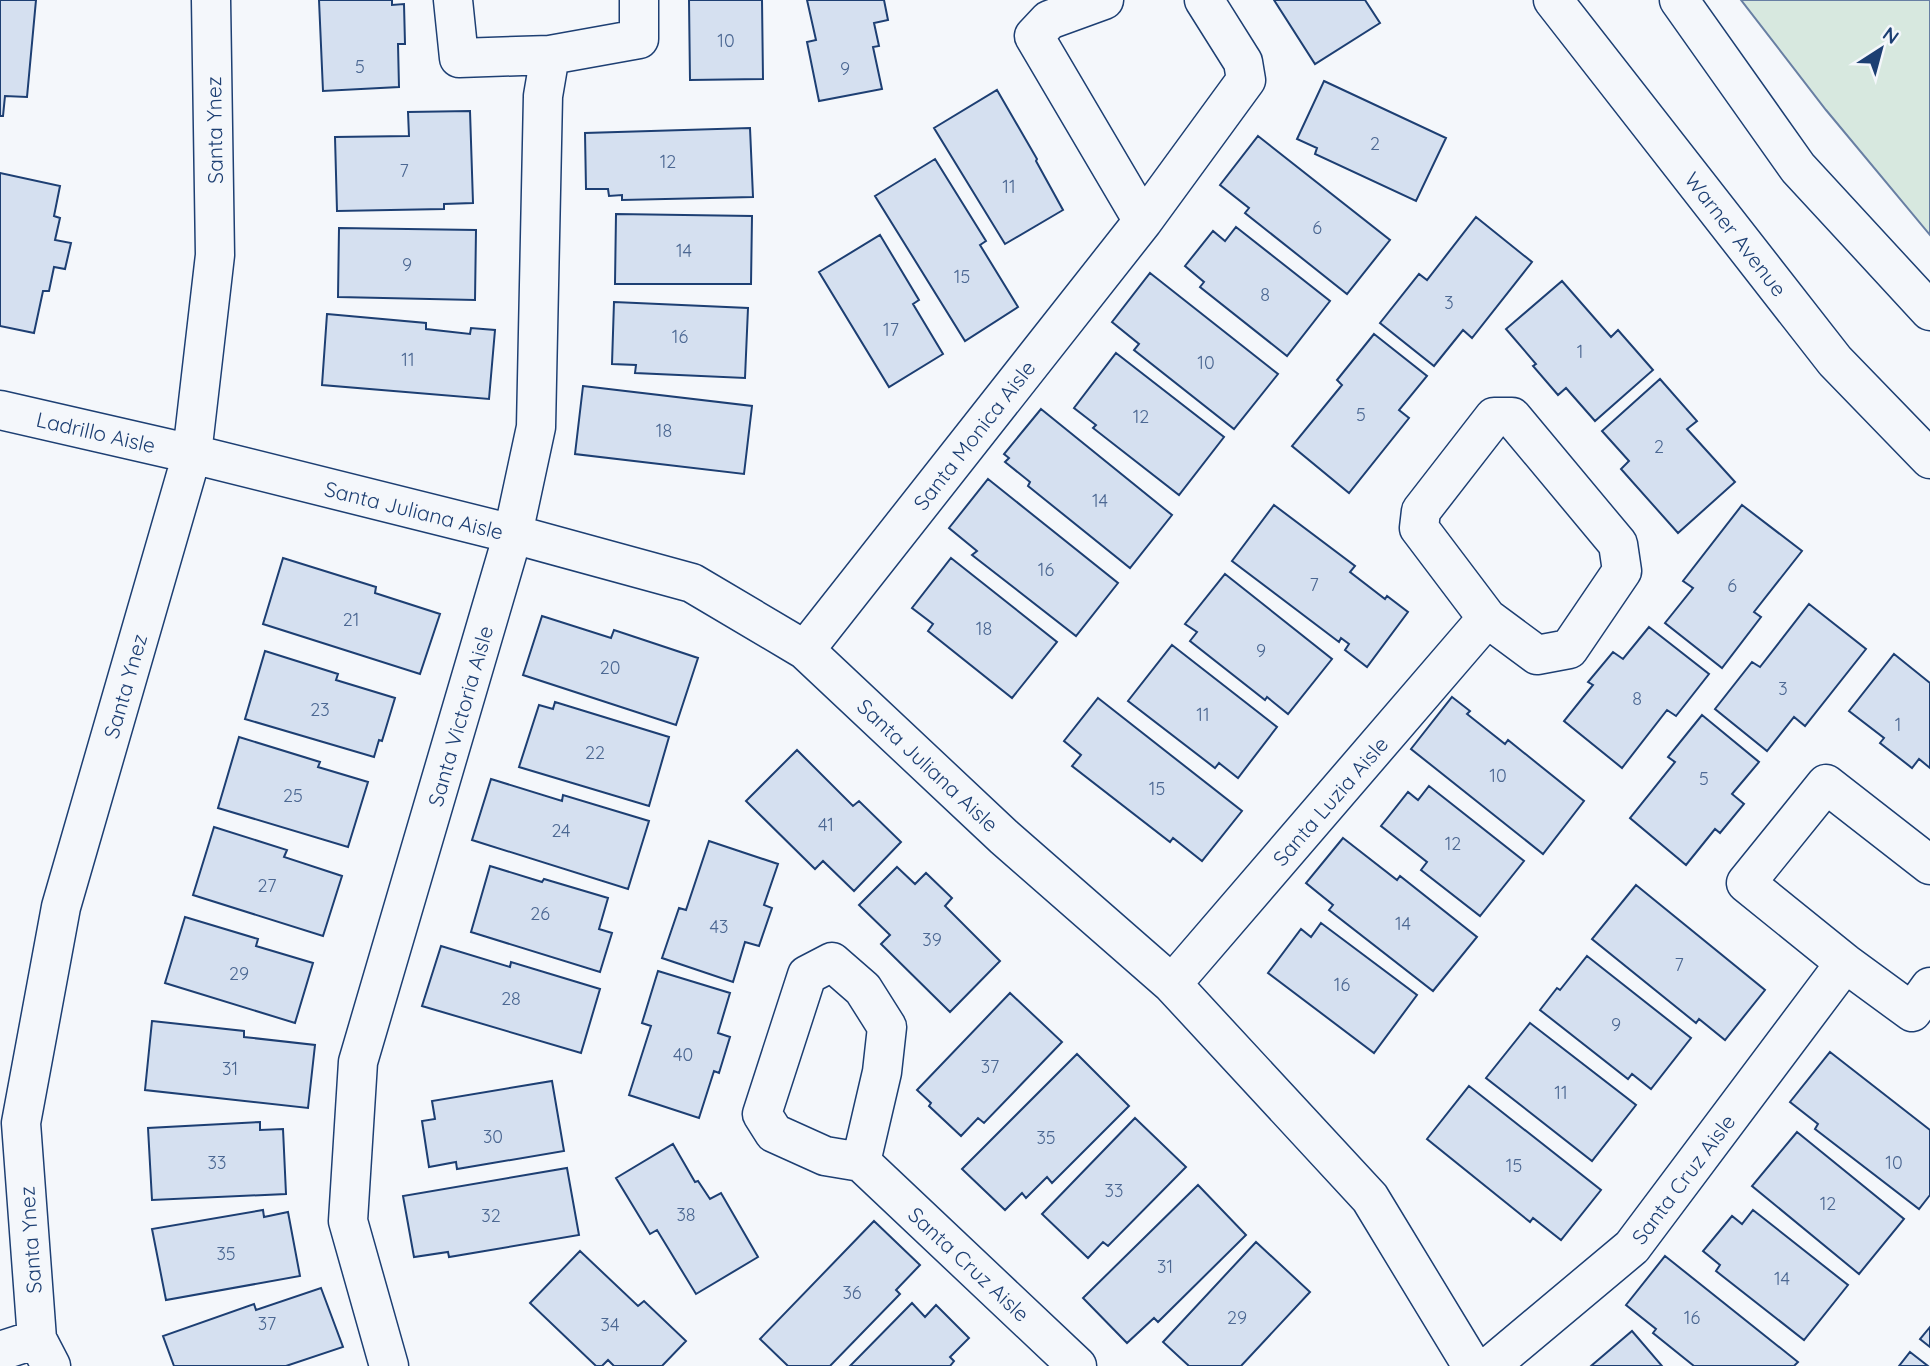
<svg xmlns="http://www.w3.org/2000/svg" width="1930" height="1366" font-family="Quicksand,sans-serif">
	<rect width="100%" height="100%" fill="#f4f7fb"/>
	<path fill="#d7e8df" stroke="#687fa3" stroke-width="2" d="M 1741,0 L 1930,0 L 1930,235 L 1826,110 Z"/>
	<path fill="#d5e0f0" stroke="#1d3f73" stroke-width="2" d="M 0,0 L 36,0 L 27,97 L 5,96 L 3,116 L 0,116 Z
		M 319,0 L 392,0 L 392,5 L 404,4 L 405,44 L 398,44 L 399,87 L 323,91 Z
		M 689,0 L 762,0 L 763,79 L 690,80 Z
		M 807,0 L 884,0 L 888,20 L 874,23 L 879,46 L 873,47 L 882,89 L 819,101 L 807,42 L 816,40 Z
		M 1274,0 L 1365,0 L 1380,23 L 1315,64 Z
		M 1324,81 L 1446,138 L 1416,201 L 1315,154 L 1317,148 L 1297,139 Z
		M 997,90 L 1037,159 L 1036,161 L 1063,210 L 1005,244 L 934,128 Z
		M 470,111 L 473,203 L 444,204 L 444,209 L 337,211 L 335,137 L 409,136 L 408,112 Z
		M 750,128 L 753,197 L 622,200 L 622,195 L 609,196 L 608,189 L 586,189 L 585,133 Z
		M 1258,136 L 1390,240 L 1347,294 L 1245,213 L 1249,208 L 1220,185 Z
		M 935,159 L 986,241 L 980,245 L 1018,307 L 965,341 L 875,196 Z
		M 0,173 L 60,186 L 54,216 L 60,218 L 55,240 L 71,243 L 65,269 L 54,267 L 49,291 L 43,291 L 34,333 L 0,326 Z
		M 616,214 L 752,216 L 751,284 L 615,284 Z
		M 1476,217 L 1532,262 L 1472,338 L 1463,330 L 1434,366 L 1380,323 L 1419,274 L 1427,280 Z
		M 1236,227 L 1330,301 L 1287,356 L 1200,287 L 1204,282 L 1185,266 L 1213,231 L 1225,241 Z
		M 339,228 L 476,230 L 475,300 L 338,297 Z
		M 880,235 L 919,300 L 913,304 L 943,354 L 889,387 L 819,272 Z
		M 1150,273 L 1278,374 L 1234,429 L 1134,350 L 1139,344 L 1112,322 Z
		M 1562,281 L 1611,337 L 1618,330 L 1653,370 L 1595,421 L 1566,388 L 1558,395 L 1533,366 L 1536,364 L 1506,329 Z
		M 614,302 L 748,308 L 745,378 L 635,373 L 636,365 L 612,364 Z
		M 327,314 L 426,323 L 426,329 L 470,334 L 471,328 L 495,330 L 489,399 L 322,385 Z
		M 1374,334 L 1427,376 L 1399,410 L 1409,418 L 1349,493 L 1292,446 L 1342,385 L 1337,380 Z
		M 1116,353 L 1224,437 L 1179,495 L 1093,428 L 1096,425 L 1074,408 Z
		M 1660,379 L 1697,421 L 1687,429 L 1735,482 L 1678,533 L 1621,469 L 1629,461 L 1602,431 Z
		M 583,386 L 752,406 L 744,474 L 575,454 Z
		M 1041,409 L 1172,515 L 1130,568 L 1028,486 L 1030,482 L 1005,462 L 1009,458 L 1004,454 Z
		M 988,479 L 1118,583 L 1076,636 L 972,555 L 977,551 L 949,528 Z
		M 1274,505 L 1355,566 L 1350,572 L 1385,599 L 1387,596 L 1408,612 L 1367,667 L 1345,650 L 1349,644 L 1341,638 L 1339,642 L 1232,561 Z
		M 1742,505 L 1802,551 L 1754,612 L 1761,617 L 1722,668 L 1665,623 L 1693,588 L 1683,581 Z
		M 283,558 L 376,587 L 375,593 L 440,614 L 420,674 L 263,624 Z
		M 951,558 L 1057,642 L 1012,698 L 928,631 L 933,624 L 912,608 Z
		M 1225,574 L 1332,659 L 1288,714 L 1267,697 L 1265,700 L 1190,641 L 1197,632 L 1185,624 Z
		M 1809,604 L 1866,649 L 1805,726 L 1794,717 L 1767,751 L 1715,709 L 1752,662 L 1760,667 Z
		M 542,616 L 611,638 L 614,630 L 698,658 L 676,725 L 523,675 Z
		M 1649,627 L 1709,674 L 1676,716 L 1667,710 L 1622,768 L 1564,721 L 1593,685 L 1588,682 L 1613,652 L 1623,659 Z
		M 1172,645 L 1277,727 L 1238,778 L 1219,763 L 1215,768 L 1128,701 Z
		M 265,651 L 338,674 L 336,680 L 395,698 L 382,741 L 379,740 L 374,757 L 245,719 Z
		M 1894,654 L 1930,683 L 1930,768 L 1919,759 L 1912,768 L 1880,743 L 1884,738 L 1849,711 Z
		M 1452,697 L 1470,711 L 1467,714 L 1505,744 L 1508,740 L 1584,801 L 1543,854 L 1411,749 Z
		M 1098,698 L 1242,811 L 1202,861 L 1173,838 L 1170,842 L 1072,766 L 1081,755 L 1064,741 Z
		M 555,702 L 669,737 L 649,806 L 519,767 L 539,705 L 553,709 Z
		M 1702,715 L 1759,762 L 1732,794 L 1744,804 L 1720,833 L 1715,829 L 1686,865 L 1630,818 L 1675,762 L 1668,757 Z
		M 239,737 L 320,762 L 318,767 L 368,782 L 348,847 L 218,808 Z
		M 797,750 L 853,806 L 859,801 L 901,842 L 854,891 L 823,861 L 815,869 L 746,801 Z
		M 491,779 L 562,801 L 563,795 L 649,821 L 628,889 L 472,840 Z
		M 1429,786 L 1524,861 L 1480,916 L 1421,870 L 1427,862 L 1381,826 L 1408,792 L 1418,800 Z
		M 214,827 L 287,850 L 284,857 L 342,876 L 323,936 L 193,895 Z
		M 1343,838 L 1397,880 L 1400,876 L 1477,937 L 1433,991 L 1329,910 L 1333,905 L 1306,883 Z
		M 709,841 L 778,864 L 764,905 L 772,908 L 759,946 L 745,942 L 733,982 L 662,958 L 679,908 L 686,910 Z
		M 490,866 L 542,882 L 544,879 L 608,898 L 599,929 L 612,933 L 600,972 L 471,932 Z
		M 897,867 L 915,884 L 926,873 L 952,898 L 945,906 L 1000,961 L 950,1012 L 881,944 L 890,935 L 859,905 Z
		M 1636,885 L 1765,990 L 1725,1040 L 1699,1019 L 1696,1023 L 1592,939 Z
		M 185,917 L 258,939 L 256,946 L 313,963 L 295,1023 L 165,983 Z
		M 1321,923 L 1417,995 L 1374,1053 L 1268,973 L 1301,929 L 1311,937 Z
		M 441,946 L 510,967 L 511,962 L 600,989 L 581,1053 L 422,1006 Z
		M 1587,956 L 1691,1038 L 1651,1089 L 1632,1074 L 1628,1079 L 1540,1010 L 1557,988 L 1560,990 Z
		M 658,971 L 730,993 L 718,1033 L 730,1037 L 719,1073 L 714,1071 L 699,1118 L 629,1095 L 651,1026 L 642,1023 Z
		M 1010,993 L 1062,1042 L 984,1123 L 978,1118 L 961,1136 L 929,1106 L 931,1103 L 917,1090 Z
		M 152,1021 L 244,1031 L 244,1037 L 315,1045 L 308,1108 L 145,1090 Z
		M 1530,1023 L 1636,1105 L 1592,1161 L 1486,1078 Z
		M 1830,1052 L 1930,1130 L 1930,1195 L 1919,1209 L 1815,1129 L 1818,1124 L 1790,1102 Z
		M 1077,1054 L 1129,1106 L 1052,1183 L 1047,1177 L 1026,1198 L 1022,1193 L 1005,1210 L 962,1169 Z
		M 552,1081 L 564,1151 L 457,1169 L 456,1162 L 429,1167 L 422,1121 L 435,1119 L 432,1101 Z
		M 1469,1086 L 1601,1190 L 1561,1240 L 1533,1218 L 1530,1222 L 1427,1139 Z
		M 1135,1118 L 1186,1167 L 1108,1246 L 1103,1242 L 1088,1258 L 1042,1214 Z
		M 260,1122 L 260,1130 L 283,1129 L 286,1194 L 152,1200 L 148,1128 Z
		M 1797,1132 L 1904,1219 L 1859,1274 L 1752,1186 Z
		M 673,1144 L 695,1182 L 698,1181 L 710,1199 L 721,1193 L 758,1257 L 696,1294 L 657,1230 L 650,1234 L 616,1178 Z
		M 567,1168 L 579,1235 L 449,1257 L 448,1252 L 414,1257 L 403,1196 Z
		M 1198,1185 L 1246,1235 L 1158,1322 L 1154,1318 L 1127,1343 L 1083,1298 Z
		M 263,1210 L 264,1217 L 288,1212 L 300,1276 L 166,1300 L 152,1229 Z
		M 1753,1210 L 1848,1285 L 1804,1340 L 1716,1271 L 1720,1265 L 1703,1251 L 1732,1216 L 1742,1224 Z
		M 874,1221 L 920,1265 L 896,1290 L 900,1294 L 830,1366 L 788,1366 L 760,1339 Z
		M 1256,1242 L 1310,1292 L 1241,1366 L 1189,1366 L 1163,1342 Z
		M 580,1251 L 638,1306 L 644,1301 L 686,1341 L 662,1366 L 614,1366 L 608,1360 L 602,1366 L 596,1366 L 530,1303 Z
		M 1665,1256 L 1798,1362 L 1794,1366 L 1694,1366 L 1653,1333 L 1656,1329 L 1626,1305 Z
		M 321,1288 L 343,1347 L 286,1366 L 174,1366 L 163,1336 L 254,1304 L 256,1310 Z
		M 912,1303 L 925,1317 L 936,1305 L 969,1338 L 950,1357 L 954,1361 L 950,1366 L 850,1366 Z
		M 1930,1327 L 1930,1347 L 1920,1339 Z
		M 1632,1331 L 1662,1366 L 1591,1366 Z
		M 1910,1352 L 1928,1366 L 1899,1366 Z"/>
	<g fill="none" stroke-linecap="round" stroke-linejoin="round">
		<g stroke="#1d3f73" stroke-width="41">
			<path id="street" d="M 453,0 L 459,58 L 550,55 L 639,39 L 639,0
				M 1104,0 L 1049,20 L 1034,36 L 1143,221
				M 0,410 L 192,454 L 513,534 L 692,583 L 805,650 L 1004,837 L 1172,984 L 1370,1198 L 1472,1366
				M 805,650 L 1143,221 L 1246,80 L 1243,62 L 1204,0
				M 1930,865 L 1826,784 L 1746,883 L 1845,963 L 1912,1012 L 1930,987
				M 1172,984 L 1487,618 L 1537,655 L 1569,649 L 1622,571 L 1618,544 L 1512,417 L 1494,417 L 1421,511 L 1419,528 L 1487,618
				M 861,1162 L 882,1072 L 887,1027 L 863,989 L 832,962 L 807,975 L 762,1114 L 774,1133 L 825,1156 L 861,1162 L 1077,1366
				M 0,1351 L 37,1339
				M 51,1366 L 37,1339 L 21,1123 L 61,907 L 192,454 L 215,255 L 211,0
				M 389,1366 L 348,1221 L 358,1062 L 513,534 L 536,427 L 543,96 L 550,55
				M 1490,1366 L 1632,1247 L 1845,963"/>
		</g>
		<g stroke="#1d3f73" stroke-width="41">
			<path id="secondary" d="M 1553,0 L 1835,361 L 1930,459
				M 1679,0 L 1798,168 L 1930,311"/>
		</g>
		<use href="#street" stroke="#f4f7fb" stroke-width="38"/>
		<use href="#secondary" stroke="#f4f7fb" stroke-width="38"/>
	</g>
	<g text-anchor="middle" dominant-baseline="central" stroke-width="5" stroke-linejoin="round" paint-order="stroke">
		<g font-size="18" fill="#4b6792">
			<text x="726" y="40">10</text>
			<text x="360" y="66">5</text>
			<text x="845" y="68">9</text>
			<text x="1375" y="143">2</text>
			<text x="668" y="161">12</text>
			<text x="404" y="170">7</text>
			<text x="1009" y="186">11</text>
			<text x="1317" y="227">6</text>
			<text x="684" y="250">14</text>
			<text x="407" y="264">9</text>
			<text x="962" y="276">15</text>
			<text x="1265" y="294">8</text>
			<text x="1449" y="302">3</text>
			<text x="891" y="329">17</text>
			<text x="680" y="336">16</text>
			<text x="1580" y="351">1</text>
			<text x="408" y="359">11</text>
			<text x="1206" y="362">10</text>
			<text x="1361" y="414">5</text>
			<text x="1141" y="416">12</text>
			<text x="664" y="430">18</text>
			<text x="1659" y="446">2</text>
			<text x="1100" y="500">14</text>
			<text x="1046" y="569">16</text>
			<text x="1314" y="584">7</text>
			<text x="1732" y="585">6</text>
			<text x="351" y="619">21</text>
			<text x="984" y="628">18</text>
			<text x="1261" y="650">9</text>
			<text x="610" y="667">20</text>
			<text x="1783" y="688">3</text>
			<text x="1637" y="698">8</text>
			<text x="320" y="709">23</text>
			<text x="1203" y="714">11</text>
			<text x="1898" y="724">1</text>
			<text x="595" y="752">22</text>
			<text x="1498" y="775">10</text>
			<text x="1704" y="778">5</text>
			<text x="1157" y="788">15</text>
			<text x="293" y="795">25</text>
			<text x="826" y="824">41</text>
			<text x="561" y="830">24</text>
			<text x="1453" y="843">12</text>
			<text x="267" y="885">27</text>
			<text x="540" y="913">26</text>
			<text x="1403" y="923">14</text>
			<text x="719" y="926">43</text>
			<text x="932" y="939">39</text>
			<text x="1679" y="964">7</text>
			<text x="239" y="973">29</text>
			<text x="1342" y="984">16</text>
			<text x="511" y="998">28</text>
			<text x="1616" y="1024">9</text>
			<text x="683" y="1054">40</text>
			<text x="990" y="1066">37</text>
			<text x="230" y="1068">31</text>
			<text x="1561" y="1092">11</text>
			<text x="493" y="1136">30</text>
			<text x="1046" y="1137">35</text>
			<text x="217" y="1162">33</text>
			<text x="1894" y="1162">10</text>
			<text x="1514" y="1165">15</text>
			<text x="1114" y="1190">33</text>
			<text x="1828" y="1203">12</text>
			<text x="686" y="1214">38</text>
			<text x="491" y="1215">32</text>
			<text x="226" y="1253">35</text>
			<text x="1165" y="1266">31</text>
			<text x="1782" y="1278">14</text>
			<text x="852" y="1292">36</text>
			<text x="1237" y="1317">29</text>
			<text x="1692" y="1317">16</text>
			<text x="267" y="1323">37</text>
			<text x="610" y="1324">34</text>
		</g>
		<g font-size="21" fill="#1d3f73" stroke="#f4f7fb">
			<text transform="translate(214 130) rotate(-91)">Santa Ynez</text>
			<text transform="translate(1736 234) rotate(52)">Warner Avenue</text>
			<text transform="translate(96 432) rotate(13)">Ladrillo Aisle</text>
			<text transform="translate(974 435) rotate(-52)">Santa Monica Aisle</text>
			<text transform="translate(414 510) rotate(14)">Santa Juliana Aisle</text>
			<text transform="translate(125 686) rotate(-74)">Santa Ynez</text>
			<text transform="translate(460 716) rotate(-74)">Santa Victoria Aisle</text>
			<text transform="translate(928 765) rotate(43)">Santa Juliana Aisle</text>
			<text transform="translate(1330 801) rotate(-49)">Santa Luzia Aisle</text>
			<text transform="translate(1683 1179) rotate(-53)">Santa Cruz Aisle</text>
			<text transform="translate(30 1240) rotate(-94)">Santa Ynez</text>
			<text transform="translate(969 1264) rotate(43)">Santa Cruz Aisle</text>
		</g>
	</g>
	<g transform="translate(1881 49) rotate(36)" stroke="#f4f7fb" stroke-width="5" paint-order="stroke">
	<path d="M0-5L12 26L0 18L-12 26Z" fill="#1d3f73"/>
	<text y="-10" font-size="19" font-weight="bold" text-anchor="middle" fill="#1d3f73">N</text>
	</g>
</svg>
